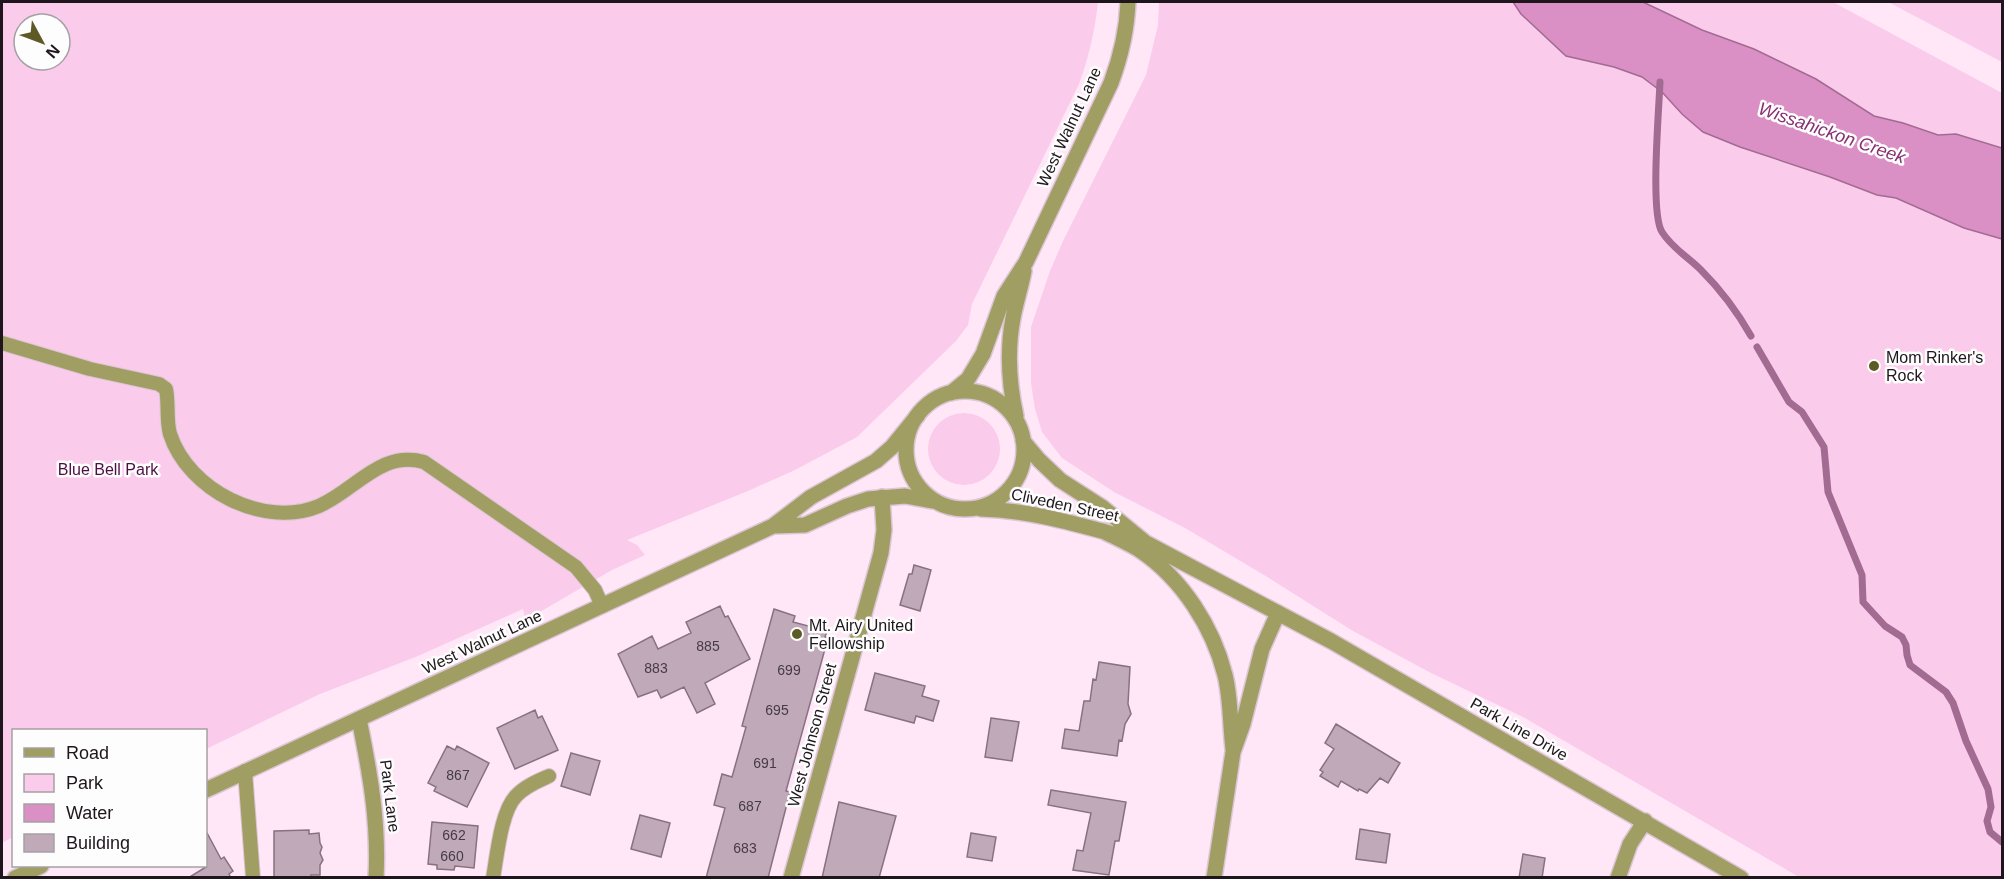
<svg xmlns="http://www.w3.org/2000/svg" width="2004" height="879" font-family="Arial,sans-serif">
	<rect width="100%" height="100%" fill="#ffe7f7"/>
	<path fill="#facbeb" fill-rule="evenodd" d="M 2,2 L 1098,2 C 1095,30 1089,57 1079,84 L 972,304 L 968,325 L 956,341 L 857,437 L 795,470 L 748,491 L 627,540 L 637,545 L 645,555 L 612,570 L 538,613 L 525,618 L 523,609 L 418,656 L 320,694 L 206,749 L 206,730 L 14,730 L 13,837 L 2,843 ZM 24,24 L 60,24 L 60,60 L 24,60 Z
		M 1159,2 L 1513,2 L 1521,14 L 1566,56 L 1614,67 L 1642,77 L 1662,92 L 1682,114 L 1703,132 L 1740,147 L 1830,177 L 1877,195 L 1896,198 L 1964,228 L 2002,239 L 2002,877 L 1799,877 L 1523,717 L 1431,673 L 1353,631 L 1269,578 L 1185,528 L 1114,492 L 1062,458 L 1042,432 L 1035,409 L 1031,383 L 1031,327 L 1050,271 L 1063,241 L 1146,75 L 1158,25 Z
		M 1643,2 L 1833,2 L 2002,93 L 2002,148 L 1956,134 L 1938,135 L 1903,123 L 1874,116 L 1816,79 L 1754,49 L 1702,30 Z
		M 1888,2 L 2002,2 L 2002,62 Z
		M928 449a36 36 0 1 1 72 0a36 36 0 1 1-72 0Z"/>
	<path fill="#da90c5" stroke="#a26b92" stroke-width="1.5" d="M 1513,2 L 1643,2 L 1702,30 L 1754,49 L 1816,79 L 1874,116 L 1903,123 L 1938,135 L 1956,134 L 2002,148 L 2002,239 L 1964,228 L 1896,198 L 1877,195 L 1830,177 L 1740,147 L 1703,132 L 1682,114 L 1662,92 L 1642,77 L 1614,67 L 1566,56 L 1521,14 Z"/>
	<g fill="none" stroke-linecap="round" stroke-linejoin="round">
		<path stroke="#a26b92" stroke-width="7" d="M 1660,82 C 1659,110 1650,213 1662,232 C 1672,248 1688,257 1701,270 C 1720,289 1738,313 1751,336
			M 1757,347 L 1789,402 L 1802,412 L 1824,447 L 1828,492 L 1862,575 L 1863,602 L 1885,626 L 1902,637 L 1906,645 L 1907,655 L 1910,665 L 1946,692 L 1953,703 L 1966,741 L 1988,789 L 1991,807 L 1987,821 L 1990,832 L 2002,842"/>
	</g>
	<path fill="#c0aab9" stroke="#877280" stroke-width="1.5" d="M 914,565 L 931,570 L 920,611 L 900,605 L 909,574 L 912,574 Z
		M 720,606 L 725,617 L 728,616 L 750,659 L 705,683 L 715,704 L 697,713 L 684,687 L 661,698 L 657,690 L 638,697 L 618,654 L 652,636 L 658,649 L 691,633 L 686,622 Z
		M 774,609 L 795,616 L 793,622 L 827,631 L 825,637 L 828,638 L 786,791 L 790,792 L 768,878 L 706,878 L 725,808 L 714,805 L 722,774 L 732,777 L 746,727 L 742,726 Z
		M 1099,662 L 1130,667 L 1128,704 L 1131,714 L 1125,724 L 1122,741 L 1119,740 L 1117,756 L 1062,748 L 1065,729 L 1079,731 L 1084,701 L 1090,701 L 1093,679 L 1096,680 Z
		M 875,673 L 925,686 L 922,696 L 939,701 L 933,721 L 916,716 L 914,723 L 865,710 Z
		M 535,710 L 538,718 L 542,716 L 558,750 L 515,769 L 497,728 Z
		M 991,718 L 1019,722 L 1012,761 L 985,757 Z
		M 1336,724 L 1400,763 L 1388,783 L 1380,778 L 1367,793 L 1359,789 L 1358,791 L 1341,781 L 1338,787 L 1320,776 L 1323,772 L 1320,770 L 1334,749 L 1325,743 Z
		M 447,746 L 455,750 L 457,746 L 489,763 L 467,807 L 434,791 L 436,787 L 428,783 Z
		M 571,753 L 600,761 L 590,795 L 561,786 Z
		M 1051,790 L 1126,802 L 1119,841 L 1115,841 L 1109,875 L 1073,870 L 1077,850 L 1083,851 L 1091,813 L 1048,805 Z
		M 839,802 L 896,816 L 879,878 L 822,878 Z
		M 640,815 L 670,823 L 661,857 L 631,849 Z
		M 432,822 L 478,826 L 474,868 L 455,866 L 454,870 L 437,869 L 437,865 L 428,864 Z
		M 1360,829 L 1390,834 L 1386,863 L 1356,859 Z
		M 309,830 L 309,834 L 319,833 L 320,843 L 322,847 L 320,853 L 323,860 L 320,865 L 320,875 L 311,875 L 311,878 L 274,877 L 274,831 Z
		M 206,831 L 221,859 L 224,857 L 233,871 L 229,874 L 231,878 L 188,878 L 206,867 Z
		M 971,833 L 996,837 L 992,861 L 967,857 Z
		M 1523,854 L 1545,858 L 1542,878 L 1519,878 Z"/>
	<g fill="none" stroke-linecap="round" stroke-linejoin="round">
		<g stroke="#dbc6d4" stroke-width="16">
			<path id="service" d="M 2,343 L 90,369 L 159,384 L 166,389 C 169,404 166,420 170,434 C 188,490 264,529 319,506 C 356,490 380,450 424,462 L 576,567 L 595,590 L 602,606
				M 245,771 L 253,878
				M 493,878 C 497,856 501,811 516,796 C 525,786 538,781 549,776"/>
		</g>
		<g stroke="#dbc6d4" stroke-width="18">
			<path id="minor" d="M 1278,613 L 1331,641 L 1741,878
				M 359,719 C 370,773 379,822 376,878
				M 791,878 L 881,553 L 884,530 L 882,497
				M 1618,878 L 1630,844 L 1645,821"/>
		</g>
		<g stroke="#dbc6d4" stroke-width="18">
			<path id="tertiary" d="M906 450a59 59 0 1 1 118 0a59 59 0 1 1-118 0Z
				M 951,393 L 968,379 L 983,354 L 1004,296 L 1026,262 L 1111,83 C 1121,56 1127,30 1128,2
				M 1016,416 C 1009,384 1007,350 1013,318 C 1016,302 1021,287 1024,271
				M 1023,441 L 1039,460 L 1060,480 L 1102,507 L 1146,543 L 1278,613 L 1262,649 L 1243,724 L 1233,752 L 1214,878
				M 981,509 C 1026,510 1069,522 1113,534
				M 773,526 L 805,525 L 847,506 L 868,499 L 905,496 L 932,501
				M 1103,531 C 1116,538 1129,543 1141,551 C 1182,579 1213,627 1225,675 C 1231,699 1230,725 1233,749
				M 206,790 L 773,526 L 811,497 L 876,461 L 892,447 L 918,415
				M 15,878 L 41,866"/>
		</g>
		<use href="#service" stroke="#a19e64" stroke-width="14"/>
		<use href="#minor" stroke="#a19e64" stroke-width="15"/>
		<use href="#tertiary" stroke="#a19e64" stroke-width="15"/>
	</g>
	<g fill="#5d5a26" stroke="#fdfdfd" stroke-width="2">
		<circle cx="1874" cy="366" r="6"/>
		<circle cx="797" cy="634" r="6"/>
	</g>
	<g text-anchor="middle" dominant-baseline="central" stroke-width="5" stroke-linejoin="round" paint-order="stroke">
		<g font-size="14" fill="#463b43">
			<text x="708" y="646">885</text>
			<text x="656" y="668">883</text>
			<text x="789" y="670">699</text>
			<text x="777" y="710">695</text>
			<text x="765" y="763">691</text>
			<text x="458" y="775">867</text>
			<text x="750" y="806">687</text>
			<text x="454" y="835">662</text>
			<text x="745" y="848">683</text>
			<text x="452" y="856">660</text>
		</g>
		<g font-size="16" fill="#1e161c" stroke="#fdfdfd">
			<text transform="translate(1069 127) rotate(-65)">West Walnut Lane</text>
			<text transform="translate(1065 505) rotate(12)">Cliveden Street</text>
			<text transform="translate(482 642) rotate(-25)">West Walnut Lane</text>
			<text transform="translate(1519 729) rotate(30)">Park Line Drive</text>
			<text transform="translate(812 735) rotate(-75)">West Johnson Street</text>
			<text transform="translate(390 796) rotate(83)">Park Lane</text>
		</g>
		<g font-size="16" fill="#1e161c" stroke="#fdfdfd" text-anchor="start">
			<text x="1886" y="357">Mom Rinker's<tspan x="1886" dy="18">Rock</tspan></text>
			<text x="809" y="625">Mt. Airy United<tspan x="809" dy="18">Fellowship</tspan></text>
		</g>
		<g font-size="16" fill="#4f0e42" stroke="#fdfdfd">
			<text x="108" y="469">Blue Bell Park</text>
		</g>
		<g font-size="18" font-style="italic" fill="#873173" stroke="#fdfdfd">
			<text transform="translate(1832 133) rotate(19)">Wissahickon Creek</text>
		</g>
	</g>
	<rect width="2004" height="879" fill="none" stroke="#1e161c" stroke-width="6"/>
	<rect x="12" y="729" width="195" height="138" fill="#fdfdfd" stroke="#a4a1a3" stroke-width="1.5"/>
	<rect x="24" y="748" width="30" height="9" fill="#a19e64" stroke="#a4a1a3" stroke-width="1.5"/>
	<text x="66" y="759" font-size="18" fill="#1e161c">Road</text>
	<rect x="24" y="774" width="30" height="18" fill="#facbeb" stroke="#a4a1a3" stroke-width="1.5"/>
	<text x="66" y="789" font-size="18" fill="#1e161c">Park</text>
	<rect x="24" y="804" width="30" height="18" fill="#da90c5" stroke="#a4a1a3" stroke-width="1.5"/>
	<text x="66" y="819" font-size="18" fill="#1e161c">Water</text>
	<rect x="24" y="834" width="30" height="18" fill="#c0aab9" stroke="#a4a1a3" stroke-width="1.5"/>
	<text x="66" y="849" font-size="18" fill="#1e161c">Building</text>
	<g transform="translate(42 42) rotate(131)"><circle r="28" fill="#fdfdfd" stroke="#a4a1a3" stroke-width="1.5"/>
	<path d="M0-4.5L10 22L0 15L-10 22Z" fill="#5d5a26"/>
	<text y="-9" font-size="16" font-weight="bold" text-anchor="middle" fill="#1e161c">N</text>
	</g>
</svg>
